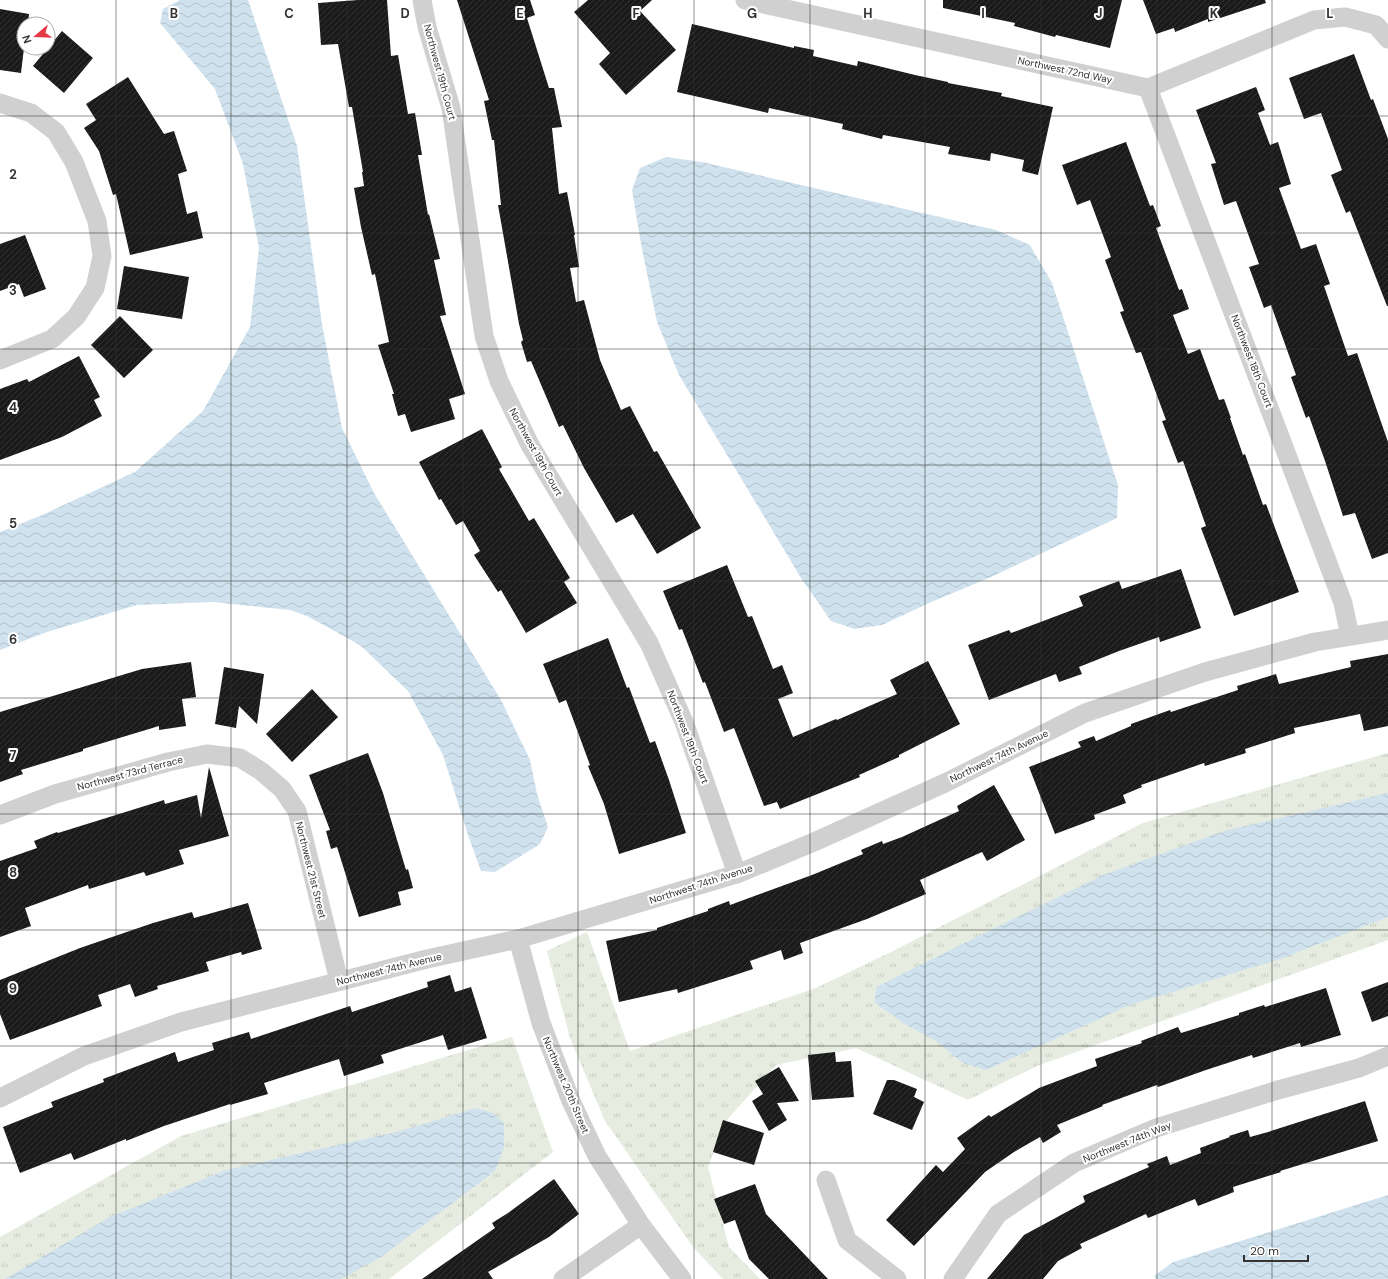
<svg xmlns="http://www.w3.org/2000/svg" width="1388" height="1279" font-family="'DM Sans',sans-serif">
	<defs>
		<pattern id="grass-tufts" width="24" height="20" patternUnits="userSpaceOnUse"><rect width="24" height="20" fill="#e6ecdf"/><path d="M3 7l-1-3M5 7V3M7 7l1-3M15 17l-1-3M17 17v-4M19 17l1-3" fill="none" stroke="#c6cbc0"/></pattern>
		<pattern id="water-waves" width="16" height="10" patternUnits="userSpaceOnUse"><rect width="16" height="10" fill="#cfe2ee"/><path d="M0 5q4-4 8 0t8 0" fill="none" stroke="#b2c2cd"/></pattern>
		<pattern id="building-hatch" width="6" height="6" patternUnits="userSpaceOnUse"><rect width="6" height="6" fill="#1a1a1a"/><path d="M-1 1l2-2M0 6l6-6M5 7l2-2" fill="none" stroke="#333"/></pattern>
	</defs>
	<rect width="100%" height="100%" fill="#fff"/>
	<path fill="url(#grass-tufts)" d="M 1388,753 L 1388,940 L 1037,1066 L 968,1100 L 856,1048 L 776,1065 L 725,1122 L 708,1167 L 729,1247 L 760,1279 L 723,1279 L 693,1247 L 605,1121 L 570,1038 L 547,951 L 587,932 L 630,1051 L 816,988 L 893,951 L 1143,823 Z
		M 512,1037 L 553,1152 L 389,1279 L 0,1279 L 0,1237 L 181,1136 Z"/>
	<path fill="url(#water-waves)" d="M 180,0 L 248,0 L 297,146 L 322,324 L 342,428 L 374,493 L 501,700 L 530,760 L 537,794 L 548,827 L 540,844 L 495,872 L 481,871 L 468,835 L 443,755 L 408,691 L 360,645 L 307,616 L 290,610 L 213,602 L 137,605 L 47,632 L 0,650 L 0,532 L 42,515 L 135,472 L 203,411 L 250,327 L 259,248 L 243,164 L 215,89 L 160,23 L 163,9 Z
		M 666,157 L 702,162 L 996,230 L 1030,245 L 1052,283 L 1118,485 L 1117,518 L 991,577 L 929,603 L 882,625 L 855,629 L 831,621 L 801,578 L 679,375 L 657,322 L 641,244 L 632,190 L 640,168 Z
		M 1388,793 L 1388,917 L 1283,958 L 1130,1005 L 986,1070 L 963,1063 L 936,1041 L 903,1023 L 874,1002 L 877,987 L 912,969 L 1103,875 L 1224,831 Z
		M 475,1108 L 493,1113 L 504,1123 L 504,1147 L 495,1171 L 381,1257 L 341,1279 L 5,1279 L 110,1217 L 226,1170 L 401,1131 Z
		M 1388,1195 L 1388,1279 L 1156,1279 L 1154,1276 L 1173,1262 Z"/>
	<path fill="url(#building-hatch)" d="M 358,0 L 387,0 L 391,56 L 398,55 L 408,114 L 415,113 L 422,155 L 418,155 L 428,215 L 429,214 L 440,259 L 434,260 L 446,315 L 440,316 L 465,394 L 449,399 L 455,419 L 411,432 L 405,414 L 398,416 L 392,394 L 394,394 L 378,345 L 389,342 L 375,274 L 372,275 L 361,227 L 354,188 L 364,186 L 362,172 L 363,172 L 352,107 L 349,107 L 338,44 L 321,45 L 318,3 Z
		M 457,0 L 530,0 L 535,15 L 527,18 L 549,88 L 554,88 L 562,127 L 552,128 L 559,194 L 567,192 L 575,235 L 574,235 L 579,267 L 570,268 L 576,302 L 584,300 L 600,360 L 621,410 L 630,406 L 654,452 L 657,451 L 701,528 L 657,554 L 633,514 L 616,523 L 584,468 L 563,425 L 559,427 L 531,361 L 527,362 L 521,342 L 523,340 L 519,324 L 498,205 L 501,205 L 494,140 L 492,140 L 484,101 L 489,100 Z
		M 588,0 L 652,0 L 640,11 L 676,50 L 626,95 L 599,64 L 610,53 L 574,12 Z
		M 943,0 L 1122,0 L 1110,48 L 1056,35 L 1055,37 L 1014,26 L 1015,23 L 943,8 Z
		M 1143,0 L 1265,0 L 1266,3 L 1208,22 L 1208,19 L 1175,32 L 1174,28 L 1156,34 Z
		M 0,9 L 29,14 L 28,24 L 24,24 L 24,48 L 21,73 L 0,70 Z
		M 692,24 L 794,48 L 794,46 L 814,50 L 813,56 L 857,66 L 858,61 L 915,75 L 948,82 L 948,83 L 1002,93 L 1001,96 L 1053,107 L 1038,175 L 1022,171 L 1024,160 L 991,153 L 990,161 L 948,154 L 950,147 L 883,135 L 882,139 L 842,129 L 843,124 L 769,108 L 768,113 L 677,92 Z
		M 62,31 L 93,58 L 64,93 L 33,66 Z
		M 1354,54 L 1371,100 L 1373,99 L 1388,139 L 1388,306 L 1387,306 L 1350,211 L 1346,213 L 1331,175 L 1342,170 L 1321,113 L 1304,119 L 1289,78 Z
		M 128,77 L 164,134 L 174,131 L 187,171 L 178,174 L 187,214 L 197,211 L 203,238 L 130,255 L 116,194 L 113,195 L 99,151 L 84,128 L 96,120 L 86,104 Z
		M 1256,87 L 1265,110 L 1258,113 L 1270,145 L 1278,142 L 1291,184 L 1279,188 L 1301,249 L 1316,244 L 1330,284 L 1324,286 L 1348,356 L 1357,353 L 1388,442 L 1388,553 L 1372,559 L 1355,513 L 1343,516 L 1325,461 L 1309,416 L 1306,418 L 1291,377 L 1296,375 L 1271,305 L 1264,308 L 1249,267 L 1259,264 L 1236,201 L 1224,205 L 1211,164 L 1216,163 L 1196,110 Z
		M 1126,142 L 1150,206 L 1153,205 L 1161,226 L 1156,228 L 1179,290 L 1182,289 L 1189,309 L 1173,315 L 1188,354 L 1200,349 L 1219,400 L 1224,399 L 1231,418 L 1230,418 L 1243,455 L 1245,454 L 1263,505 L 1266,504 L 1299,592 L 1234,616 L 1201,528 L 1206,526 L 1183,461 L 1178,463 L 1162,421 L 1166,420 L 1141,352 L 1136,353 L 1120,312 L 1124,311 L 1105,260 L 1111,257 L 1090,200 L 1077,205 L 1062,165 Z
		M 25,235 L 46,289 L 24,297 L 19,284 L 0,291 L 0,244 Z
		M 124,266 L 189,277 L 182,319 L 117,309 Z
		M 120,316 L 153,350 L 124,378 L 91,345 Z
		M 79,356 L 100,397 L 94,400 L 102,416 L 62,437 L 0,460 L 0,389 L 27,379 L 29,382 Z
		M 482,429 L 502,467 L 499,469 L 529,521 L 534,518 L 570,578 L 564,582 L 577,603 L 526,633 L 501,590 L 498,592 L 474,555 L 480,551 L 463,521 L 456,525 L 441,499 L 439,500 L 419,462 Z
		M 727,565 L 748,617 L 752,616 L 773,669 L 782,665 L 793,693 L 778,699 L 793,737 L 836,719 L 837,720 L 897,694 L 890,680 L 928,661 L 960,724 L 899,755 L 899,757 L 859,775 L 860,777 L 780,809 L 777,802 L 764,806 L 734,728 L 724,732 L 705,682 L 703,683 L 682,629 L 679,630 L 663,591 Z
		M 1181,569 L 1201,628 L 1160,642 L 1159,637 L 1119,651 L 1079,667 L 1082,674 L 1059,682 L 1056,674 L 989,700 L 968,645 L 1009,630 L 1011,633 L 1083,606 L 1079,596 L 1119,581 L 1122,589 Z
		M 608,638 L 627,688 L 629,687 L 650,743 L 655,741 L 669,780 L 686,833 L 619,854 L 604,804 L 588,766 L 590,765 L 566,700 L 559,703 L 543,664 Z
		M 1388,654 L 1388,726 L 1364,731 L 1360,714 L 1294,728 L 1295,733 L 1245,749 L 1246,753 L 1205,766 L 1204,763 L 1141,785 L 1142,787 L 1123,795 L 1126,803 L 1094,815 L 1095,819 L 1055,834 L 1029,767 L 1081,747 L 1078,742 L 1094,736 L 1096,741 L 1131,726 L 1131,724 L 1170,710 L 1171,712 L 1238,690 L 1237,686 L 1276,674 L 1279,684 L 1351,667 L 1350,661 Z
		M 191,662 L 196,697 L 182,699 L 186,726 L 159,730 L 159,726 L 83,749 L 83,751 L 21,770 L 23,774 L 0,782 L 0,712 L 142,669 Z
		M 224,667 L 264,674 L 257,724 L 239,706 L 236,728 L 215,724 Z
		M 312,689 L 338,717 L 292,762 L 266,734 Z
		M 368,753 L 383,793 L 406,870 L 408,869 L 413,888 L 398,892 L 401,905 L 359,917 L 337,847 L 331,849 L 326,831 L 330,830 L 309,775 Z
		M 209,767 L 229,836 L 179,850 L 184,864 L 146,876 L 144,872 L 89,889 L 88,885 L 25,908 L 31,926 L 0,937 L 0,861 L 37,848 L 34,841 L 57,832 L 58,833 L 164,800 L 165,804 L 197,795 L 201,818 Z
		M 994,785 L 1025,840 L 987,861 L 982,852 L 920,880 L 926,894 L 867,919 L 800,943 L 803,953 L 784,960 L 781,950 L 750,961 L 753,969 L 732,976 L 678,993 L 677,989 L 619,1002 L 606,941 L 657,930 L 657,928 L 708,911 L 708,909 L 729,901 L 730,905 L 812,875 L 863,854 L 861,850 L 882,841 L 883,844 L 902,837 L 959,811 L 957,806 Z
		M 248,903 L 262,949 L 242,955 L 241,952 L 206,962 L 209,971 L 157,986 L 158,989 L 135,997 L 130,984 L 98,995 L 102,1006 L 10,1040 L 0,1014 L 0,980 L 80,948 L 153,923 L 192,912 L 194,918 Z
		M 450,975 L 455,992 L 471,987 L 487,1038 L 448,1050 L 443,1035 L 381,1055 L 384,1063 L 344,1076 L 339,1059 L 264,1083 L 268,1094 L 230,1105 L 230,1104 L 164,1126 L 126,1141 L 126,1139 L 74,1160 L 71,1153 L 20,1173 L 3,1127 L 53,1107 L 51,1102 L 104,1082 L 103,1079 L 175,1052 L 178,1062 L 214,1050 L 212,1043 L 249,1032 L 251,1039 L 350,1006 L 352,1012 L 428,987 L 427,982 Z
		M 1388,982 L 1388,1016 L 1372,1022 L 1361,992 Z
		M 1326,988 L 1341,1035 L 1301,1047 L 1300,1043 L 1253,1058 L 1252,1055 L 1206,1070 L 1158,1087 L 1157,1085 L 1102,1105 L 1103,1106 L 1057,1125 L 1061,1132 L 1043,1143 L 1040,1137 L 1014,1152 L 985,1172 L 914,1246 L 886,1220 L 936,1165 L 943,1172 L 965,1149 L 957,1138 L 989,1115 L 991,1117 L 1039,1088 L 1097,1066 L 1095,1059 L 1142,1043 L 1141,1041 L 1178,1027 L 1181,1033 L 1239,1015 L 1239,1013 L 1264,1005 L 1265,1007 Z
		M 835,1052 L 836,1062 L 851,1061 L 854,1097 L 812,1100 L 808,1055 Z
		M 779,1067 L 799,1101 L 777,1103 L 787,1120 L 769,1131 L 752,1101 L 763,1094 L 755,1081 Z
		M 887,1080 L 894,1080 L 917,1089 L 914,1097 L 924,1102 L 912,1130 L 873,1114 Z
		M 1365,1101 L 1378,1141 L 1280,1171 L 1281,1172 L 1233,1187 L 1234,1192 L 1198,1206 L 1195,1199 L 1148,1218 L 1146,1214 L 1080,1244 L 1082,1248 L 1058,1261 L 1043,1279 L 987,1279 L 1024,1235 L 1085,1202 L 1083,1196 L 1149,1167 L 1147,1164 L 1167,1156 L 1170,1165 L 1201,1153 L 1200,1148 L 1230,1137 L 1229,1136 L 1248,1130 L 1250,1137 L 1268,1132 Z
		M 723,1120 L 764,1133 L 754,1165 L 713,1152 Z
		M 554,1179 L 579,1214 L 549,1237 L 488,1272 L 493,1279 L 422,1279 L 495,1228 L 492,1223 L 508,1213 Z
		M 755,1184 L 766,1214 L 828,1279 L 769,1279 L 749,1259 L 735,1220 L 724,1224 L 714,1199 Z"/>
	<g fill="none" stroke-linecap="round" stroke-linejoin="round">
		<path stroke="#d0d0d0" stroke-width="19" d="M 422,0 L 427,27 L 451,108 L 484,336 L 499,381 L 530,445 L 649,643 L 684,722 L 737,874
			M 745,0 L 1148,88 L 1314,20 L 1345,17 L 1376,25 L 1388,39
			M 1148,88 L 1343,603 L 1350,636
			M 0,103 L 31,113 L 56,132 L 74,162 L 97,221 L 102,256 L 95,288 L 76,317 L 52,339 L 0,360
			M 0,815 L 55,794 L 168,762 L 207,754 L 240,758 L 261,771 L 282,789 L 297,811 L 339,981
			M 518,939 L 541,1023 L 571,1101 L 597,1156 L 641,1225 L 682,1279
			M 0,1098 L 84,1056 L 181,1022 L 427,959 L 518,939 L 737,874 L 814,842 L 945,783 L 1085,713 L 1205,672 L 1315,642 L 1388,630
			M 826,1180 L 847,1240 L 897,1279
			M 563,1279 L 641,1225
			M 953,1279 L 998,1214 L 1074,1163 L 1156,1128 L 1278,1090 L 1359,1068 L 1388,1056"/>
	</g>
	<path fill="none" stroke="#333" stroke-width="1" stroke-opacity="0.55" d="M 116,0 L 116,1279M 231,0 L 231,1279M 347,0 L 347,1279M 463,0 L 463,1279M 578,0 L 578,1279M 694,0 L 694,1279M 810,0 L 810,1279M 925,0 L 925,1279M 1041,0 L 1041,1279M 1157,0 L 1157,1279M 1272,0 L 1272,1279M 0,116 L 1388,116M 0,233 L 1388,233M 0,349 L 1388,349M 0,465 L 1388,465M 0,581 L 1388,581M 0,698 L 1388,698M 0,814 L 1388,814M 0,930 L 1388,930M 0,1046 L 1388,1046M 0,1163 L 1388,1163"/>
	<g text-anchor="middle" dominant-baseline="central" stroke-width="4" stroke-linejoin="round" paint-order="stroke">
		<g font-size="10" fill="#333" stroke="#fff">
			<text transform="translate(1065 70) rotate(12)">Northwest 72nd Way</text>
			<text transform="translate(440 72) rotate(75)">Northwest 19th Court</text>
			<text transform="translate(1252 361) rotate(69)">Northwest 18th Court</text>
			<text transform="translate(536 452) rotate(61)">Northwest 19th Court</text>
			<text transform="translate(688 737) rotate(69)">Northwest 19th Court</text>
			<text transform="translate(999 756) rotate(-26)">Northwest 74th Avenue</text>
			<text transform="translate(130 773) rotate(-15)">Northwest 73rd Terrace</text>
			<text transform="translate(311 870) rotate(76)">Northwest 21st Street</text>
			<text transform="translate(701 884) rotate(-18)">Northwest 74th Avenue</text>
			<text transform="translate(389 969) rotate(-14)">Northwest 74th Avenue</text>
			<text transform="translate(566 1085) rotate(67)">Northwest 20th Street</text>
			<text transform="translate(1127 1142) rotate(-22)">Northwest 74th Way</text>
		</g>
	</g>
	<g font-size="13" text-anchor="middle" font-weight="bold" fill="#333" stroke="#fff" stroke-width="4" stroke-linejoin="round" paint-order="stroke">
		<text x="174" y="18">B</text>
		<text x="289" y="18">C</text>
		<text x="405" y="18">D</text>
		<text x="520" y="18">E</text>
		<text x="636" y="18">F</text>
		<text x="752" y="18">G</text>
		<text x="868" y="18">H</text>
		<text x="983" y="18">I</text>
		<text x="1099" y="18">J</text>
		<text x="1214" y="18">K</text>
		<text x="1330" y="18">L</text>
		<text x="13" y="179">2</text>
		<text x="13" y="295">3</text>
		<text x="13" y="412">4</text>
		<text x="13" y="528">5</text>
		<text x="13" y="644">6</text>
		<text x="13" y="760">7</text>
		<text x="13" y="877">8</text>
		<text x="13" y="993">9</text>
	</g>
	<g transform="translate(36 36) rotate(251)"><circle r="19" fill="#ffffff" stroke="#adadad"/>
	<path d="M0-3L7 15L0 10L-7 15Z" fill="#e63946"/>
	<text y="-6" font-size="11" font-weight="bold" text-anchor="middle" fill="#333333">N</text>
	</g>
	<path d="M1244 1255v6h64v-6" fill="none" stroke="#333333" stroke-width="2"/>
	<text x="1250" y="1255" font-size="12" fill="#333333" stroke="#ffffff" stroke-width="3" paint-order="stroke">20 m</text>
</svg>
